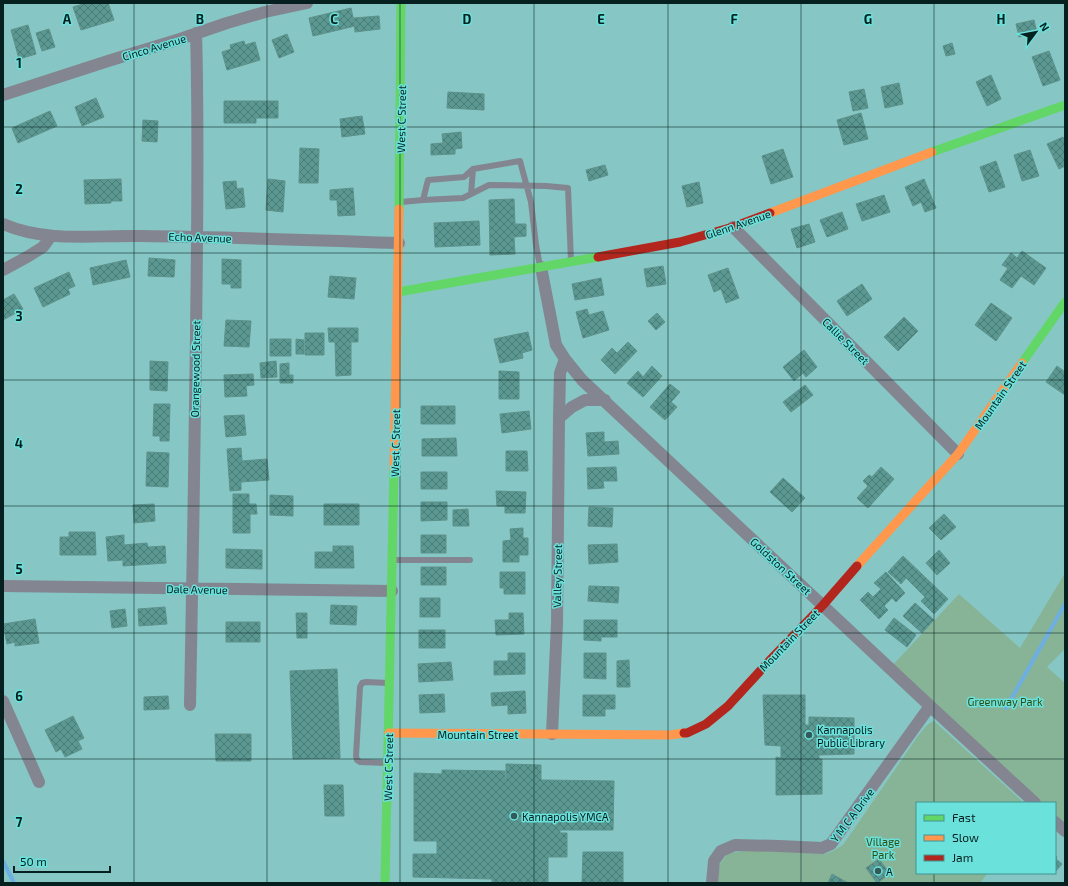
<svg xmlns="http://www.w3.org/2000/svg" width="1068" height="886" font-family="'Exo 2',sans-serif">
	<defs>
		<pattern id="building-cross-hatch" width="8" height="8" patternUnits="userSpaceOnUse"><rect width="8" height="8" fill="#5b9891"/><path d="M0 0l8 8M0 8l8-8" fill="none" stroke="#497c76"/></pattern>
	</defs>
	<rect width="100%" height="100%" fill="#86c6c4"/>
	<path fill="#87b497" d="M 1065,573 L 1065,649 L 1047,667 L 1065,683 L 1065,830 L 1055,821 L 1055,803 L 1035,803 L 890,668 L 959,594 L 1020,648 Z
		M 934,721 L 1024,803 L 917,803 L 917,873 L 988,873 L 980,883 L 717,883 L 720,864 L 727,854 L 748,850 L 825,854 L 833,851 L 843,845 L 918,736 L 927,725 Z"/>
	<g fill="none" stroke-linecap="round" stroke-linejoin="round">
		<path stroke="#6dafe1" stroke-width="4" d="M 1006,708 L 1065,604
			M 3,861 L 14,883"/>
	</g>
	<path fill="url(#building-cross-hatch)" stroke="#5e918b" d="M 86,3 L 108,3 L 114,20 L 81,30 L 73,7 Z
		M 351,8 L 355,26 L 313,36 L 309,18 Z
		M 379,16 L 380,29 L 355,32 L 354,18 Z
		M 1034,20 L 1037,33 L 1019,37 L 1016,24 Z
		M 28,25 L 36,54 L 19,59 L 11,30 Z
		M 49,29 L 55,47 L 42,51 L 36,33 Z
		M 287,34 L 294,52 L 279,58 L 272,40 Z
		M 244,41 L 245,45 L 255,42 L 260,60 L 227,70 L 222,52 L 231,49 L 230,45 Z
		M 952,43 L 955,54 L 946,56 L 943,46 Z
		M 1049,51 L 1060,80 L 1043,86 L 1032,57 Z
		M 991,75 L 1001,99 L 987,106 L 976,82 Z
		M 899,83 L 903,104 L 885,108 L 881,87 Z
		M 864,89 L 868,108 L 853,111 L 849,92 Z
		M 448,92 L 484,94 L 484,110 L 447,108 Z
		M 96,98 L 104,117 L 82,126 L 75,107 Z
		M 224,101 L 278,101 L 278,118 L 256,118 L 256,123 L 224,123 Z
		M 50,111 L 57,126 L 18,143 L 12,128 Z
		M 861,113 L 868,139 L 844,145 L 837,120 Z
		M 362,116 L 365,134 L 342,137 L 340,119 Z
		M 143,120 L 158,121 L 157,142 L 142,141 Z
		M 461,132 L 462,148 L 455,149 L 455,154 L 431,155 L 431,144 L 443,143 L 442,134 Z
		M 1063,137 L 1065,142 L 1065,166 L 1059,169 L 1047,144 Z
		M 300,148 L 319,149 L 318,183 L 299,183 Z
		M 783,149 L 793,177 L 771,184 L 762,156 Z
		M 1030,150 L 1039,176 L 1022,181 L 1014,155 Z
		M 996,161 L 1005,187 L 989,192 L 980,167 Z
		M 605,165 L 608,175 L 589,181 L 586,170 Z
		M 121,179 L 122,201 L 111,201 L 111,203 L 85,204 L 84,180 Z
		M 268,179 L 285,181 L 283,212 L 266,210 Z
		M 924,179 L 936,208 L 925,212 L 921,202 L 913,206 L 905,187 Z
		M 236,181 L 237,189 L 243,188 L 245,207 L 226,209 L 223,182 Z
		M 699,182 L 703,203 L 687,207 L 682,186 Z
		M 353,188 L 355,215 L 338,216 L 337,200 L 330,200 L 330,190 Z
		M 884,195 L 890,212 L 862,221 L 856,204 Z
		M 514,199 L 515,224 L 526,224 L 526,236 L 514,237 L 515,254 L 490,255 L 489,200 Z
		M 842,212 L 848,229 L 827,237 L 820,220 Z
		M 479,221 L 480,245 L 435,247 L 434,223 Z
		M 809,224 L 815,242 L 797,248 L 791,229 Z
		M 1022,251 L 1046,268 L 1034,285 L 1021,276 L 1012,288 L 1000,280 L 1008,268 L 1002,265 L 1011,253 L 1017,258 Z
		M 149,258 L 175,260 L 174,277 L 148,276 Z
		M 222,259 L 241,260 L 241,288 L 231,288 L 231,284 L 222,284 Z
		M 126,260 L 130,277 L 93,285 L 90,268 Z
		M 663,266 L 666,284 L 647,287 L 644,269 Z
		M 728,268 L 739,298 L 726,303 L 721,289 L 714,292 L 708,275 Z
		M 69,272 L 75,286 L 68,289 L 70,294 L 43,307 L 34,288 Z
		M 330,276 L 356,278 L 354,299 L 328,297 Z
		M 601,278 L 604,295 L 575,300 L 572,284 Z
		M 862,284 L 872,299 L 847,316 L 837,301 Z
		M 14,294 L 23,309 L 3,320 L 3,300 Z
		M 991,303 L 1012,318 L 996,341 L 975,325 Z
		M 587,309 L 589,315 L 603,311 L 609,330 L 583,338 L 576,312 Z
		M 657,313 L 665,322 L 656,330 L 648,321 Z
		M 904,317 L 918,331 L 898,351 L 884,337 Z
		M 226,320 L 251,321 L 249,347 L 224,346 Z
		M 328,328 L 358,328 L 358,342 L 351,342 L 351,375 L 336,376 L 335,342 L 329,342 Z
		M 528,332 L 532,350 L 522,353 L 523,358 L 500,363 L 494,339 Z
		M 305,333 L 324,333 L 324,355 L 305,355 Z
		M 270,339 L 291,339 L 291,356 L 270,356 Z
		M 296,339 L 304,340 L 304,354 L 296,354 Z
		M 628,342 L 637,351 L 615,374 L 601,360 L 612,348 L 617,353 Z
		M 804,350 L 817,367 L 806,377 L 803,373 L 794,381 L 783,367 Z
		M 150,361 L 168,362 L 167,391 L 150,390 Z
		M 276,361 L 277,377 L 261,378 L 260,363 Z
		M 289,363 L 289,375 L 293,375 L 293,383 L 280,383 L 280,364 Z
		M 652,366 L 662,376 L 643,397 L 627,383 L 638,371 L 643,377 Z
		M 1057,366 L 1065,372 L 1065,395 L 1046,382 Z
		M 499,371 L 519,372 L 519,399 L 499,399 Z
		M 253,374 L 254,385 L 246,386 L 247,396 L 225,397 L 224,375 Z
		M 670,384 L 680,392 L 671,402 L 677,407 L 665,420 L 650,407 Z
		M 805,385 L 813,395 L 791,412 L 783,402 Z
		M 154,404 L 170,404 L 169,441 L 160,441 L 160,436 L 153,436 Z
		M 421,406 L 455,406 L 455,424 L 421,424 Z
		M 529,411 L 531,429 L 502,433 L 500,414 Z
		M 244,415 L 246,435 L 226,437 L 224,416 Z
		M 604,432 L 604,442 L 618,441 L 619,454 L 588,456 L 586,433 Z
		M 456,438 L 457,456 L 422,456 L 422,439 Z
		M 241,448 L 242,461 L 267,459 L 269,480 L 241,482 L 241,490 L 230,491 L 227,449 Z
		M 506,451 L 527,451 L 528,471 L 506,471 Z
		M 147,452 L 169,453 L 168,487 L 146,486 Z
		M 616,467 L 617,481 L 603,481 L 604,488 L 588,489 L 587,468 Z
		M 881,467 L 894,479 L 868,508 L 857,498 L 868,486 L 863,481 L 869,475 L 872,477 Z
		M 421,472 L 447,472 L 447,489 L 421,489 Z
		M 783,478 L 805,498 L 792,512 L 770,492 Z
		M 496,491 L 526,492 L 525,513 L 505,513 L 505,506 L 497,506 Z
		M 233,494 L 249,494 L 249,504 L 256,504 L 257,514 L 250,514 L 250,533 L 233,533 Z
		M 270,495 L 293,496 L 293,516 L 270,515 Z
		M 421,502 L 447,502 L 447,520 L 421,521 Z
		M 154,504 L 155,521 L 134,523 L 133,505 Z
		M 324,504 L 359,504 L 359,525 L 324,525 Z
		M 589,507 L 613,508 L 612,527 L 588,526 Z
		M 468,509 L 469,526 L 453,526 L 453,510 Z
		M 944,514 L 956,527 L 941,540 L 929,528 Z
		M 523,528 L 523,538 L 528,538 L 528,555 L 519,555 L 519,562 L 503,562 L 503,541 L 511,540 L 510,529 Z
		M 69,532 L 95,532 L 96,555 L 60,555 L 60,537 L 69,537 Z
		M 124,535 L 124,545 L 147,543 L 148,547 L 165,546 L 166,563 L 123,566 L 123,560 L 108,561 L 106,537 Z
		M 421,535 L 446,535 L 446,553 L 421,553 Z
		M 617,544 L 618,562 L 589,564 L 588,545 Z
		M 333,546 L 353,546 L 354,568 L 315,568 L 315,552 L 333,552 Z
		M 226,549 L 262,550 L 262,569 L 226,568 Z
		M 939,550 L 950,563 L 937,575 L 926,563 Z
		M 903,556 L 948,599 L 934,614 L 921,601 L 925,597 L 906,578 L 901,584 L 888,572 Z
		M 421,567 L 446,567 L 446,585 L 421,585 Z
		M 500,572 L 525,572 L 525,594 L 504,594 L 504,588 L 500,588 Z
		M 886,572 L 905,593 L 896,602 L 892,598 L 884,606 L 888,610 L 879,619 L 860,600 L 868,592 L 873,597 L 881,589 L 874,583 Z
		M 589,586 L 619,587 L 618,603 L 588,601 Z
		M 420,598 L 440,598 L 440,617 L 420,617 Z
		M 915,603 L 934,620 L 922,633 L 903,616 Z
		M 331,605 L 357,606 L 356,625 L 330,624 Z
		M 165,607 L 167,624 L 139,626 L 138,609 Z
		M 125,609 L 127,626 L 112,628 L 110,611 Z
		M 296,613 L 307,613 L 307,638 L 297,638 Z
		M 509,613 L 523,613 L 524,634 L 496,635 L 495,620 L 509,620 Z
		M 894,618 L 916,635 L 907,647 L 885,630 Z
		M 35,619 L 39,643 L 15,646 L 15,642 L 7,644 L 3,624 Z
		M 584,620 L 617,620 L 617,637 L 601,637 L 601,641 L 584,640 Z
		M 226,622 L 260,622 L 260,642 L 226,642 Z
		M 419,630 L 445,630 L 445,648 L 419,648 Z
		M 508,653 L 525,653 L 525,674 L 494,675 L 494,661 L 508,661 Z
		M 584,653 L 606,653 L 606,679 L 584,678 Z
		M 629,660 L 630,687 L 617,687 L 617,661 Z
		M 451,662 L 453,680 L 419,682 L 418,664 Z
		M 337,669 L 340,758 L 293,759 L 290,671 Z
		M 525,691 L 526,713 L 508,714 L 508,705 L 492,706 L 491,693 Z
		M 444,694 L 445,712 L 420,713 L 419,695 Z
		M 583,695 L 615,695 L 615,709 L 605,709 L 605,716 L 583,716 Z
		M 763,695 L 805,695 L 805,725 L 809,725 L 809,717 L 854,718 L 854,754 L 819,755 L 819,759 L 822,759 L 822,794 L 776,795 L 776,757 L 781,758 L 781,746 L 765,745 Z
		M 168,696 L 169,709 L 144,710 L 144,697 Z
		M 73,716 L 84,738 L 78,741 L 82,749 L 65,757 L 61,749 L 56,752 L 45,730 Z
		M 215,734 L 251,734 L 251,761 L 216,761 Z
		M 506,764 L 541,765 L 541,780 L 614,781 L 613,830 L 560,830 L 560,833 L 567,833 L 567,857 L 548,857 L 548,883 L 492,883 L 492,879 L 413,877 L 413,854 L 437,854 L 437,841 L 414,841 L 414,773 L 442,774 L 442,770 L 505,771 L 505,780 L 506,780 Z
		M 324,785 L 343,785 L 344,816 L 325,816 Z
		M 583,852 L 623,852 L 623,883 L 582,883 Z
		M 1055,856 L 1057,857 L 1056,859 L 1062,864 L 1055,872 Z
		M 879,859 L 890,874 L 877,883 L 866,868 Z
		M 832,874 L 848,883 L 828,883 Z"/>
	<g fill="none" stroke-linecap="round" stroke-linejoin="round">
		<path stroke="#838590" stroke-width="6" d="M 471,194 L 473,169
			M 423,200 L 428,180 L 464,177 L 473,169 L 520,161 L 531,202 L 536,245 L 540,266
			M 401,202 L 423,200 L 463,198 L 489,185 L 546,186 L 568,188 L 571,261
			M 394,560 L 470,560
			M 387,763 L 360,762 L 357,760 L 356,756 L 360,687 L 362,683 L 366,682 L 389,683"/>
		<path stroke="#838590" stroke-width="12" d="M 3,95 L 108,61 L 180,39 L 227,23 L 265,12 L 307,3
			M 3,224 C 47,243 95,235 141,236 C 227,237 313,240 399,243
			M 733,227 L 958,454
			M 541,267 L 556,345 L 565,359 L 560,373 L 559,418
			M 3,270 L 27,257 L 43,247 L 51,236
			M 565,359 L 582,380 L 930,706 L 1035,803
			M 3,586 L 392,591
			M 3,701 L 39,782
			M 190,705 C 193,582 194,460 196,337 C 197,236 199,135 196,33
			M 552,734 L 557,623 L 559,418 L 572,407 L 585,400 L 605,400
			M 1055,822 L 1065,831
			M 712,883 L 714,861 L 721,851 L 735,845 L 779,846 L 822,848 L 831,844 L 930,706"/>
		<path stroke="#63d668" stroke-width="9" d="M 932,152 L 1065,105
			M 399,209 L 401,3
			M 398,292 L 598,257
			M 1022,363 L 1065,302
			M 385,883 L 394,469"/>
		<path stroke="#ff974d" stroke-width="9" d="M 770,213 L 932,152
			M 394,469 L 399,209
			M 857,566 L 958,454 L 1022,363
			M 389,733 L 670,735 L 684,733"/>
		<path stroke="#b3261e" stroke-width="9" d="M 598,257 L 680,242 L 733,227 L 770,213
			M 684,733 L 687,733 L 706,724 L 728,706 L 772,658 L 823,605 L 857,566"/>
	</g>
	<path fill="none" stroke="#06201f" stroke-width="1" stroke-opacity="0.55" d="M 134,3 L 134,883M 267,3 L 267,883M 400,3 L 400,883M 534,3 L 534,883M 668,3 L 668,883M 801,3 L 801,883M 934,3 L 934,803M 3,127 L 1065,127M 3,253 L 1065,253M 3,380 L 1065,380M 3,506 L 1065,506M 3,633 L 1065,633M 3,759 L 1065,759M 934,873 L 934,883"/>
	<g fill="#335a59" stroke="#6be1dc" stroke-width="1.5">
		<circle cx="809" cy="735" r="4"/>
		<circle cx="514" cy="816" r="4"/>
		<circle cx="878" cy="871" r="4"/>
	</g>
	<g text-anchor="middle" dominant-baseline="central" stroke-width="3" stroke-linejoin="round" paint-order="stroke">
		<g font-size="11" fill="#06201f" stroke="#6be1dc">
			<text transform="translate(154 47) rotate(-17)">Cinco Avenue</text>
			<text transform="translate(401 119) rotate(-89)">West C Street</text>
			<text transform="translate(738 224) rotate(-19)">Glenn Avenue</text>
			<text transform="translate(200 237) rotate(2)">Echo Avenue</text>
			<text transform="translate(846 341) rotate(45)">Callie Street</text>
			<text transform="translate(195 369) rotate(-89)">Orangewood Street</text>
			<text transform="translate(1000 395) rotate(-55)">Mountain Street</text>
			<text transform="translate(395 443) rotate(-89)">West C Street</text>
			<text transform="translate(781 566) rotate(43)">Goldston Street</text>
			<text transform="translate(557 576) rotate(-89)">Valley Street</text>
			<text transform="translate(197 589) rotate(1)">Dale Avenue</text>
			<text transform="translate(789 640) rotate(-46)">Mountain Street</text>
			<text x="478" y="734">Mountain Street</text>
			<text transform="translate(388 767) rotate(-89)">West C Street</text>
			<text transform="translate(852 815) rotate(-53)">Y M C A Drive</text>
		</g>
		<g font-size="11" fill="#304e10" stroke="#6be1dc">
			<text x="1005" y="701">Greenway Park</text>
			<text x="883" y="841">Village<tspan x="883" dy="13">Park</tspan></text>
		</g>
		<g font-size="11" fill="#06201f" stroke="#6be1dc" text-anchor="start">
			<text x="817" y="729">Kannapolis<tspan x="817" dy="13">Public Library</tspan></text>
			<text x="522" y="816">Kannapolis YMCA</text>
			<text x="886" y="871">A</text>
		</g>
	</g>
	<g font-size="13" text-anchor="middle" font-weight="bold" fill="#06201f" stroke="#6be1dc" stroke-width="3" stroke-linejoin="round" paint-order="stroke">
		<text x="67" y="24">A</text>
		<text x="200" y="24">B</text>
		<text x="334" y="24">C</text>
		<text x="467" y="24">D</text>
		<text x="601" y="24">E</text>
		<text x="734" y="24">F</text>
		<text x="868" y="24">G</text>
		<text x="1001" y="24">H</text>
		<text x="19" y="68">1</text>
		<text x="19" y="194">2</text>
		<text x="19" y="321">3</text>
		<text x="19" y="448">4</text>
		<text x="19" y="574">5</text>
		<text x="19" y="701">6</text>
		<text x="19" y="827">7</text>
	</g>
	<rect width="1068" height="886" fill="none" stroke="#06201f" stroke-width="8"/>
	<rect x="916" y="802" width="140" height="72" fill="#6be1dc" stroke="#439490"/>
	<rect x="924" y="815" width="20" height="6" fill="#63d668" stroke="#439490"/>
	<text x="952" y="822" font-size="12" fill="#06201f">Fast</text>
	<rect x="924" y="835" width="20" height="6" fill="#ff974d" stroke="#439490"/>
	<text x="952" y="842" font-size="12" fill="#06201f">Slow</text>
	<rect x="924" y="855" width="20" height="6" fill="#b3261e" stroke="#439490"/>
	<text x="952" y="862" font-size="12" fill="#06201f">Jam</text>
	<g transform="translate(1036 32) rotate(58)" stroke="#6be1dc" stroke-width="3" paint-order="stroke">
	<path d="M0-3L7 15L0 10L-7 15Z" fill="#06201f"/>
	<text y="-6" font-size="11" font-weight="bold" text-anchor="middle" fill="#06201f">N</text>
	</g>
	<path d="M14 866v6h96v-6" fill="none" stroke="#06201f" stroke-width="2"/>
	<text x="20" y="866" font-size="12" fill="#06201f" stroke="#6be1dc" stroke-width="3" paint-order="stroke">50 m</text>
</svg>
